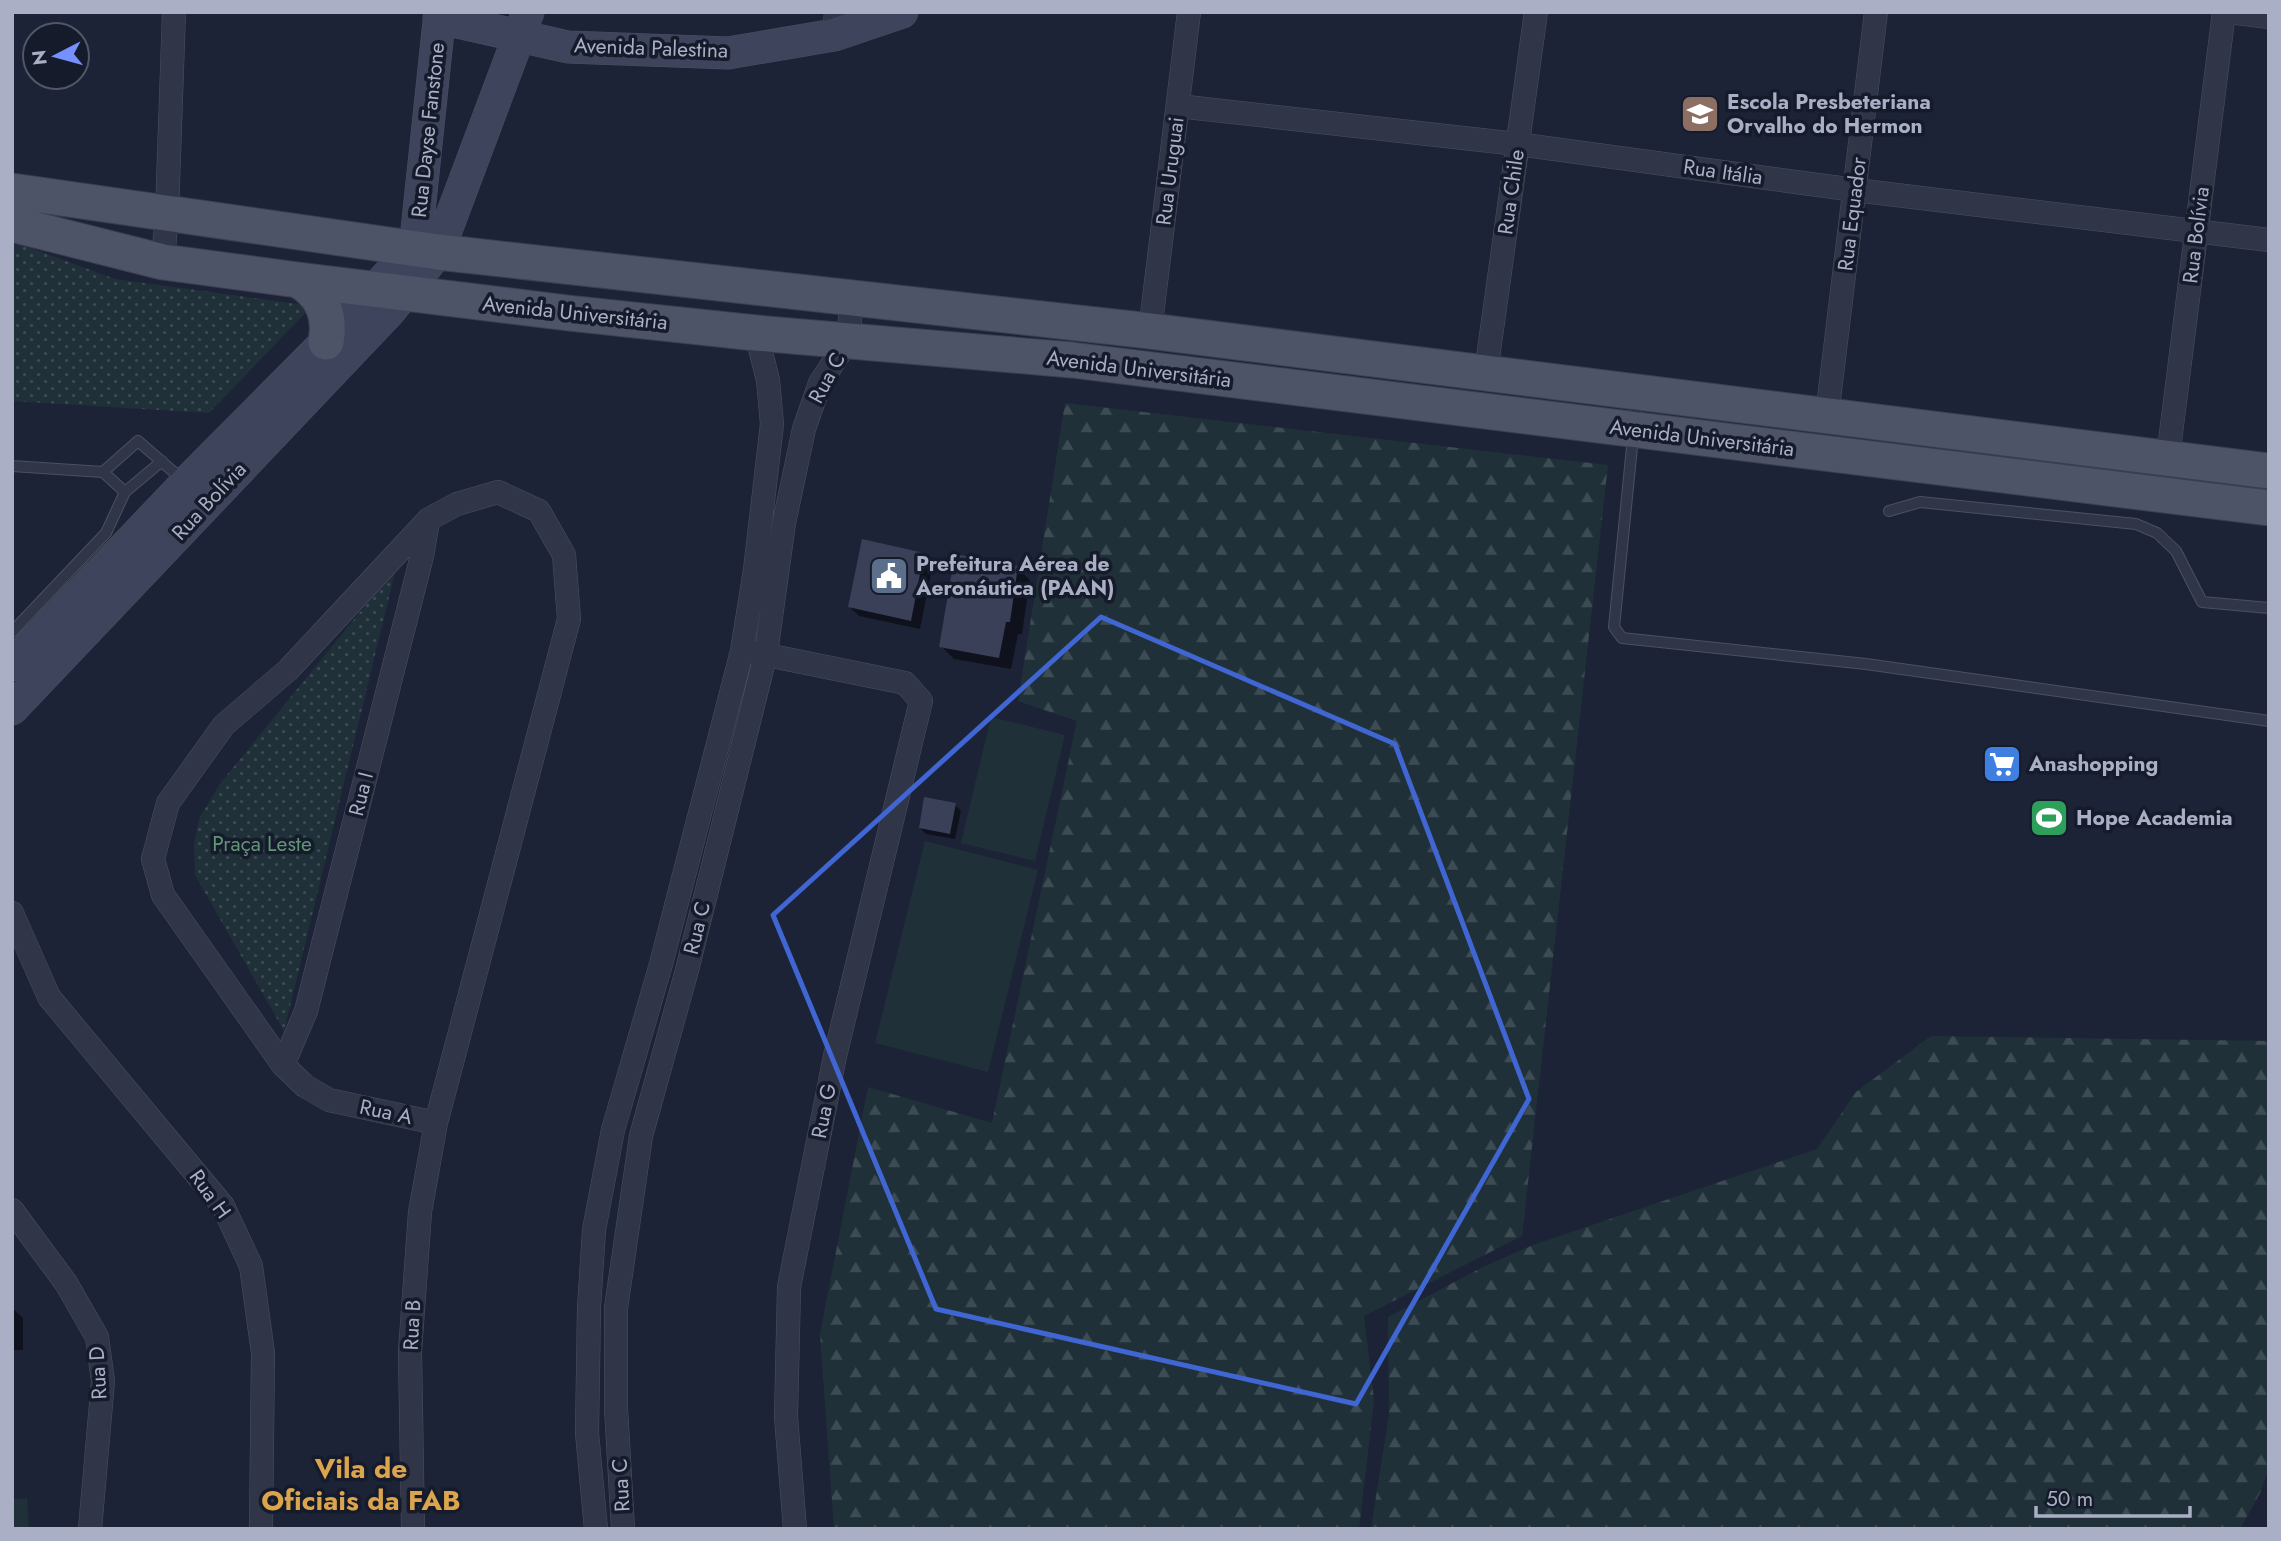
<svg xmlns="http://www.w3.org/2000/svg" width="2281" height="1541" font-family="Jost,sans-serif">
	<defs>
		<pattern id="forest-firs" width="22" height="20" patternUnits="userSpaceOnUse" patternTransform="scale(1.75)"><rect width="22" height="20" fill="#1f3038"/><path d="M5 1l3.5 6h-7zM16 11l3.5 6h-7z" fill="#3d4b53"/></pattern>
		<pattern id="park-dots" width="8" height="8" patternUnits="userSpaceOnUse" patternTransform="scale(1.75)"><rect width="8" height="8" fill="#1f3038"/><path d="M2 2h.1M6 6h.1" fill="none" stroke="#3d4b53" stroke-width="1.8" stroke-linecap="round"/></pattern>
	</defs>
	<rect width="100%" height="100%" fill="#1d2337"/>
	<path fill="url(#forest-firs)" d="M 1065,403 L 1608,465 L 1522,1236 L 1364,1316 L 1374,1400 L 1359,1529 L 834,1529 L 820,1334 L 868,1087 L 992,1123 L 1077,721 L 1018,701 Z
		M 1931,1036 L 2269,1041 L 2269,1468 L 2260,1493 L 2240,1529 L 1371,1529 L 1389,1414 L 1388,1317 L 1481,1268 L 1533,1245 L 1817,1149 L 1856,1092 Z"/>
	<path fill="url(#park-dots)" d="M 12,241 L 115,279 L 312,306 L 209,413 L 12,401 Z
		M 396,568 L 284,1031 L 195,875 L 194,844 L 199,819 L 219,785 Z"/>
	<path fill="#1f3038" d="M 991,717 L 1065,735 L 1035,861 L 961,843 Z
		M 925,841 L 1038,870 L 988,1072 L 875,1043 Z
		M 27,1498 L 29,1529 L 12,1529 L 12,1499 Z"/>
	<path fill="#0007" d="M 923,554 L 933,564 L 920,629 L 859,616 L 850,607 Z
		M 1018,568 L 1030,580 L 1022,634 L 1018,634 L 1011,669 L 954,659 L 941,646 Z
		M 955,805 L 961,811 L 955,839 L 926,834 L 920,828 Z
		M 12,1308 L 23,1318 L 23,1350 L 12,1350 Z"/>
	<path fill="#394058" d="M 862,539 L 924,553 L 911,621 L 848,607 Z
		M 955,554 L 1018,566 L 1010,622 L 1006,622 L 999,658 L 939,647 Z
		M 924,797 L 956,803 L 950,834 L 919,828 Z"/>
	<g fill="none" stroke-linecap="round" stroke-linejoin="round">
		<g stroke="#4b5062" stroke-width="12">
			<path id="lane" d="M 1637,397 L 1614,627 L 1622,638 L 1866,664 L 2269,721
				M 12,466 L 103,472 L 125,492 L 106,533 L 12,632
				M 103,472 L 138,441 L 184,481
				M 125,492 L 162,461
				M 1889,511 L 1920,502 L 2136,524 L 2157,533 L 2176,551 L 2202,602 L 2269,608"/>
		</g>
		<g stroke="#4b5062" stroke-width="24">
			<path id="street" d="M 2229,12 L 2269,17
				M 834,35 L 836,12
				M 1178,106 L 1517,144 L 1855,190 L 2269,240
				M 163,262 L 167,212 L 174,12
				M 1150,331 L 1189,12
				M 1486,372 L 1536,12
				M 1827,415 L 1876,12
				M 2168,457 L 2224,12
				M 752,652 L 905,683 L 921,701 L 835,1056 L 789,1287 L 786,1417 L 795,1529
				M 12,913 L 49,997 L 223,1206 L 251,1266 L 263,1353 L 261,1529
				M 283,1065 L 306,1011 L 422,556 L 428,521
				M 12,1210 L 66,1283 L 97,1337 L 103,1381 L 90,1529
				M 413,1529 L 410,1351 L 420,1212 L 436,1123 L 569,619 L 564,555 L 539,511 L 498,492 L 457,504 L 429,519 L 288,670 L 224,725 L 168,803 L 153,859 L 163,895 L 283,1065 L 305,1086 L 329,1100 L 436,1123
				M 596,1529 L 587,1433 L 589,1307 L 594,1230 L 613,1130 L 661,964 L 742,651 L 755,570 L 772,424 L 768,380 L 756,333
				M 623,1529 L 616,1408 L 616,1308 L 641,1136 L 687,970 L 766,653 L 784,523 L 804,429 L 820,383 L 848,340 L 852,298"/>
		</g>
		<g stroke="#4b5062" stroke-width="33">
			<path id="secondary" d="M 439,18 L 568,47 L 728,53 L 834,35 L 902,12
				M 12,665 L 186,483 L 326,342 L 413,248 L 417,230 L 440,12
				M 12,709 L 388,313 L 438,252 L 528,12"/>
		</g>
		<g stroke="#3a3f50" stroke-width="37">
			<path id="primary" d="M 12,191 L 438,252 L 1150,331 L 2269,471
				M 12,224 L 163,262 L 298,280 L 568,313 L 756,333 L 1072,360 L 2269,508
				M 298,280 C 322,294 331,315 326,342"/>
		</g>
		<use href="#lane" stroke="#303647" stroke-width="10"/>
		<use href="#street" stroke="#303647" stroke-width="23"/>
		<use href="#secondary" stroke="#3e445b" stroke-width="32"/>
		<use href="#primary" stroke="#4e5468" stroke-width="35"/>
	</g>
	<path fill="none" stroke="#4066d3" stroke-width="5" stroke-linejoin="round" d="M 1101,617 L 1395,744 L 1529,1099 L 1356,1404 L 936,1309 L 773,915 Z"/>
	<defs>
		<g id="school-square" transform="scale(2.0125)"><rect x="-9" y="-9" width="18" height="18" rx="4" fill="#8d6e63" stroke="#161b2b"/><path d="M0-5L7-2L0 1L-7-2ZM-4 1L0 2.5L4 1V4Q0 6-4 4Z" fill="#fff"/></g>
		<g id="civic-square" transform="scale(2.0125)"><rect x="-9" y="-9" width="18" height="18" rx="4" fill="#5c6f8a" stroke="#161b2b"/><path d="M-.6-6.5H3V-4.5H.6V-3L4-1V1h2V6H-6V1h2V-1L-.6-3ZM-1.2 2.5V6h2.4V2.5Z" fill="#fff"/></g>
		<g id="supermarket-square" transform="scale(2.0125)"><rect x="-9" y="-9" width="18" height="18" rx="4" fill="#3f7fe0" stroke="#161b2b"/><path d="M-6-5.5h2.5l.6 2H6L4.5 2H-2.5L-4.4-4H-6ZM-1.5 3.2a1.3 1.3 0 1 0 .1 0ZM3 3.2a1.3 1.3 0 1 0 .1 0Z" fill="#fff"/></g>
		<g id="stadium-square" transform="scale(2.0125)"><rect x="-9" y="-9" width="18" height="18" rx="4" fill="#2e9e5b" stroke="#161b2b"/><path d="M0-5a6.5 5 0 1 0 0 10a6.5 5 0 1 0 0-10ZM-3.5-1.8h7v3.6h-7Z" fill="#fff"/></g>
	</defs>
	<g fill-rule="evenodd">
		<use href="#school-square" x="1700" y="114"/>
		<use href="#civic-square" x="889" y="576"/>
		<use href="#supermarket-square" x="2002" y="764"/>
		<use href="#stadium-square" x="2049" y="818"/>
	</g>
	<g text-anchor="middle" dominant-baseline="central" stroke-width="7" stroke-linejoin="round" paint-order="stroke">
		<g font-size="21" fill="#aaafc5" stroke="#161b2b">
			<text transform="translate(651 48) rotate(2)">Avenida Palestina</text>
			<text transform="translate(428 130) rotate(-84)">Rua Dayse Fanstone</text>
			<text transform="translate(1170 171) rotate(-83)">Rua Uruguai</text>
			<text transform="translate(1723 172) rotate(8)">Rua Itália</text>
			<text transform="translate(1511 192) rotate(-82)">Rua Chile</text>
			<text transform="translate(1852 214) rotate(-83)">Rua Equador</text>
			<text transform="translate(2196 235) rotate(-83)">Rua Bolívia</text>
			<text transform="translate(575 313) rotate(6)">Avenida Universitária</text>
			<text transform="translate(1139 369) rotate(7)">Avenida Universitária</text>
			<text transform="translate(827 378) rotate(-62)">Rua C</text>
			<text transform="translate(1702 438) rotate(7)">Avenida Universitária</text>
			<text transform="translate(209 501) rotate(-47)">Rua Bolívia</text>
			<text transform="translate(361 794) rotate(-76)">Rua I</text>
			<text transform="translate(697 928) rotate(-76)">Rua C</text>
			<text transform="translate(824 1111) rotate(-79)">Rua G</text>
			<text transform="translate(386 1112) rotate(12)">Rua A</text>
			<text transform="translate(210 1194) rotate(54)">Rua H</text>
			<text transform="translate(412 1325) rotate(-87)">Rua B</text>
			<text transform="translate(98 1373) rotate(-93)">Rua D</text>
			<text transform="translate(621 1485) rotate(-93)">Rua C</text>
		</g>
		<g font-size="21" font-weight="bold" fill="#aaafc5" stroke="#161b2b" text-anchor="start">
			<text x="1727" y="102">Escola Presbeteriana<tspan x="1727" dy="24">Orvalho do Hermon</tspan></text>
			<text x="916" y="564">Prefeitura Aérea de<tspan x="916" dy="24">Aeronáutica (PAAN)</tspan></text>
			<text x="2029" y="764">Anashopping</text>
			<text x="2076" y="818">Hope Academia</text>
		</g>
		<g font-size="21" fill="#609677" stroke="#161b2b">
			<text x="262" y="844">Praça Leste</text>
		</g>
		<g font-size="28" font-weight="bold" fill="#dba54e" stroke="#161b2b">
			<text x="361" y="1468">Vila de<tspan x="361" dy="32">Oficiais da FAB</tspan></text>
		</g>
	</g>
	<rect width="2281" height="1541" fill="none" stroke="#aaafc5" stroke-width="28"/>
	<g transform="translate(56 56) rotate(264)"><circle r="33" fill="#161b2b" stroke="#515669" stroke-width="2"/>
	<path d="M0-5L12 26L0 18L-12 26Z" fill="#7591ff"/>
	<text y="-10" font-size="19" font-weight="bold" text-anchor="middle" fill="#aaafc5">N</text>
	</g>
	<path d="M2036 1506v10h154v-10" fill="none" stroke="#aaafc5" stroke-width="3.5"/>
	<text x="2046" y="1506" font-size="21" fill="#aaafc5" stroke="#161b2b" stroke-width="5" paint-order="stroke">50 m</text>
</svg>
